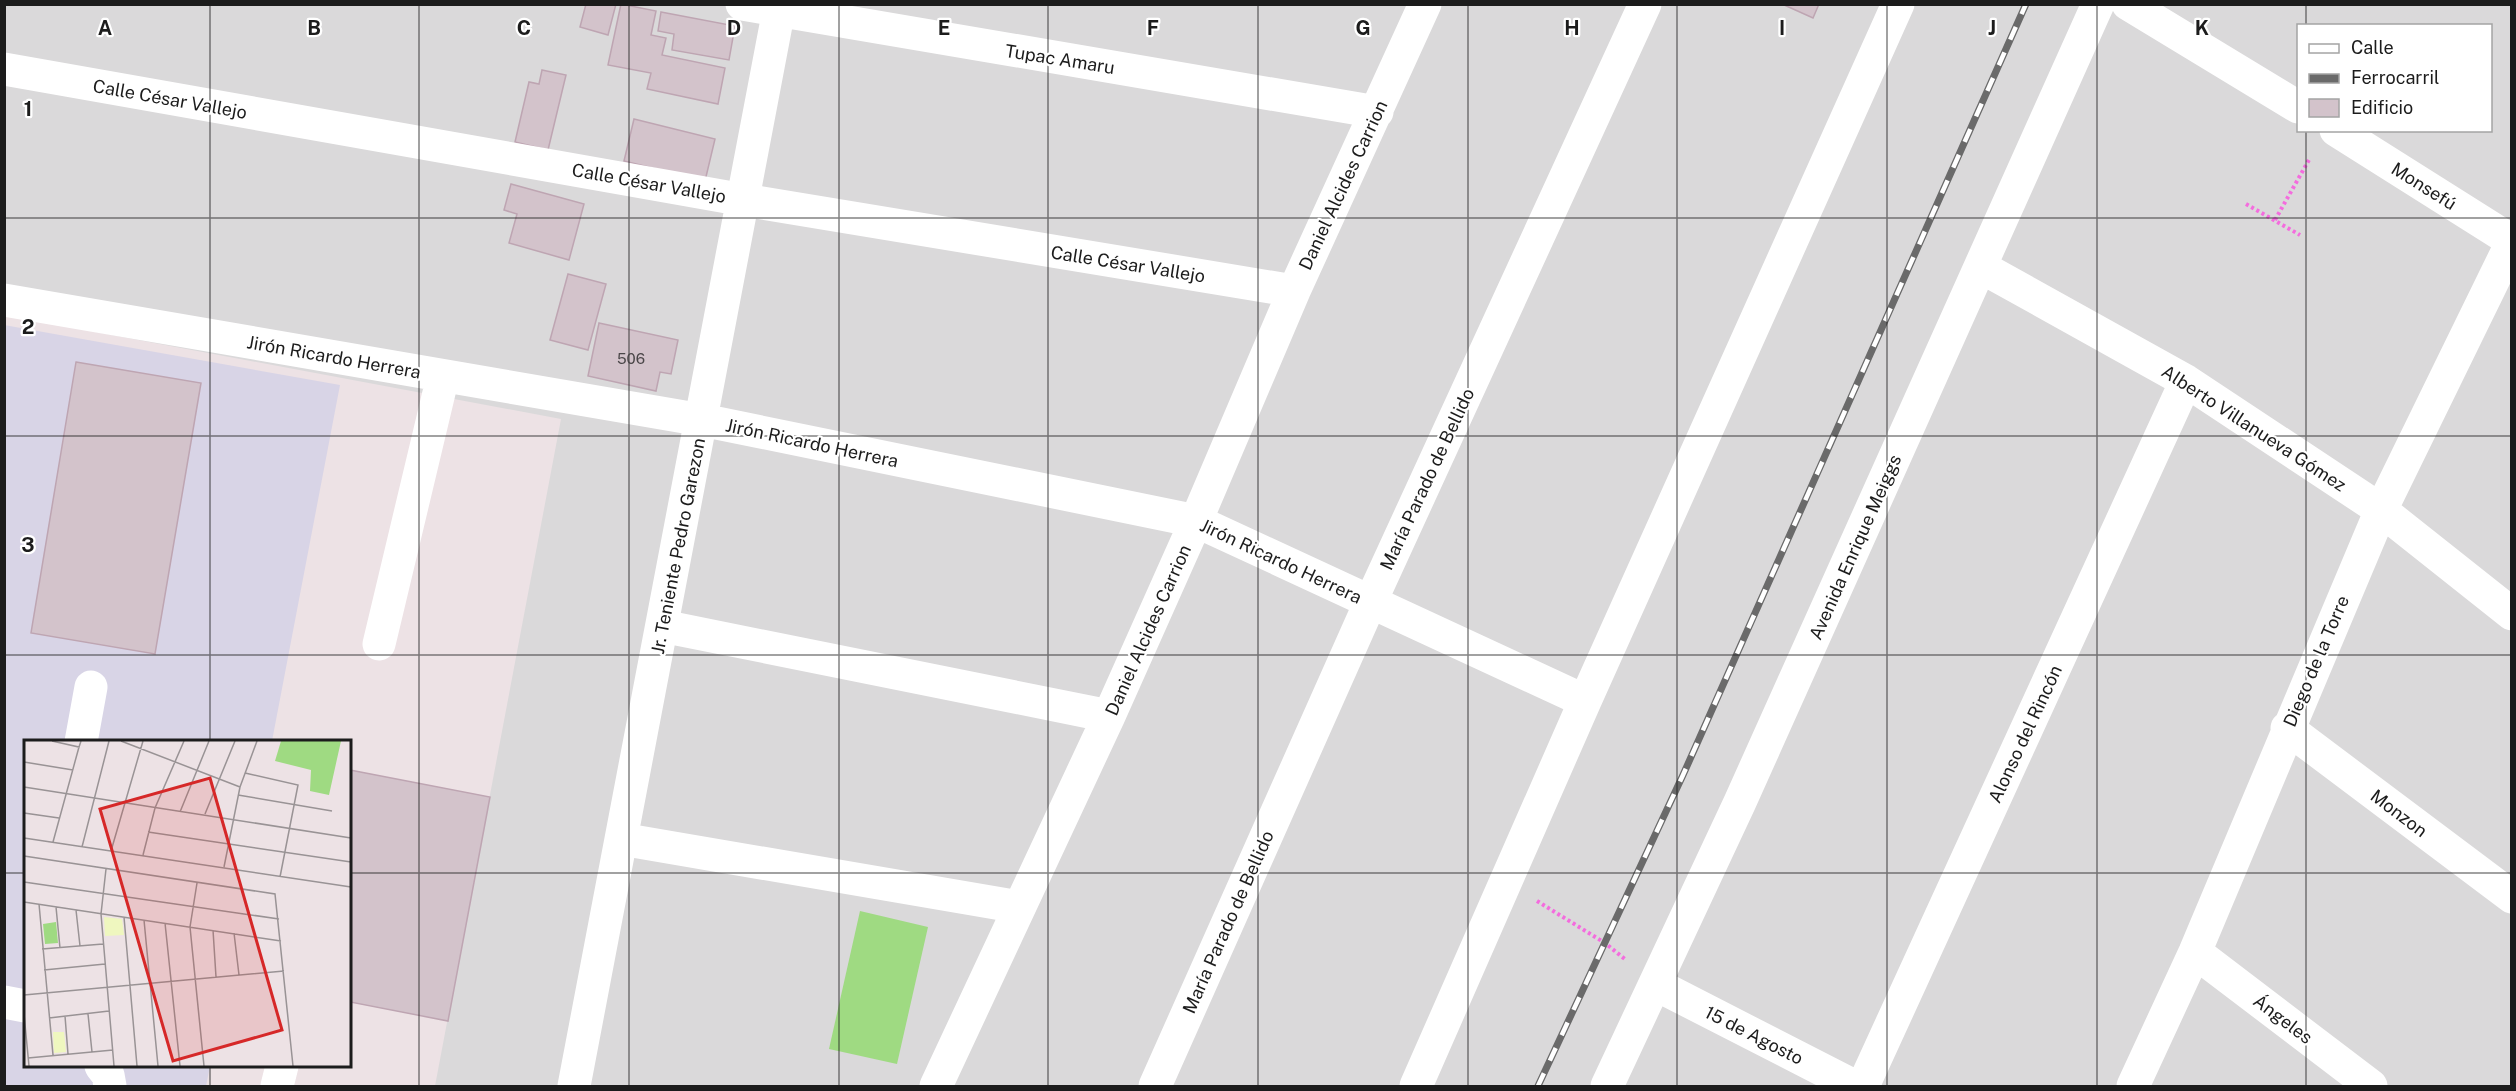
<svg xmlns="http://www.w3.org/2000/svg" width="2516" height="1091" font-family="'Public Sans',sans-serif">
	<rect width="100%" height="100%" fill="#ede2e5"/>
	<path fill="#dad9da" fill-rule="evenodd" d="M 4,5 L 2511,5 L 2511,1086 L 435,1086 L 561,419 L 5,315 ZM 2298,26 L 2490,26 L 2490,130 L 2298,130 Z"/>
	<path fill="#d8d4e6" d="M 4,325 L 340,385 L 272,741 L 26,742 L 26,1066 L 210,1066 L 206,1086 L 5,1086 Z"/>
	<path fill="#9fda82" d="M 860,911 L 928,927 L 897,1064 L 829,1049 Z"/>
	<path fill="#d3c3cb" stroke="#bea5b2" stroke-width="1.5" d="M 586,4 L 616,4 L 608,35 L 580,27 Z
		M 621,4 L 656,11 L 651,35 L 666,38 L 662,55 L 725,68 L 718,104 L 647,89 L 651,73 L 608,65 Z
		M 1782,4 L 1819,4 L 1813,18 Z
		M 661,12 L 735,26 L 729,60 L 672,50 L 674,34 L 658,31 Z
		M 542,70 L 566,75 L 548,150 L 515,142 L 529,82 L 539,84 Z
		M 634,119 L 715,139 L 705,181 L 624,161 Z
		M 511,184 L 584,204 L 569,260 L 509,243 L 517,214 L 504,210 Z
		M 568,274 L 606,284 L 588,350 L 550,340 Z
		M 599,323 L 678,340 L 671,374 L 660,372 L 656,391 L 588,376 Z
		M 76,362 L 201,383 L 155,654 L 31,633 Z
		M 350,770 L 490,797 L 448,1021 L 350,1002 Z"/>
	<g fill="none" stroke-linecap="round" stroke-linejoin="round">
		<path stroke="#f46cde" stroke-width="4" stroke-dasharray="3 3" stroke-linecap="butt" d="M 2246,204 L 2300,235
			M 2275,220 L 2310,158
			M 1537,901 L 1605,943 L 1626,960"/>
		<path stroke="#fff" stroke-width="33" d="M 742,4 L 1377,112
			M 2128,4 L 2298,107
			M 4,69 L 744,200 L 1294,291
			M 2336,130 L 2512,241
			M 1981,267 L 2186,381 L 2381,510 L 2512,614
			M 4,300 L 702,420 L 1196,521 L 1585,701
			M 662,626 L 1109,716
			M 379,644 L 443,376
			M 2287,728 L 2512,897
			M 81,742 L 91,687
			M 621,839 L 1019,907
			M 2195,952 L 2371,1086
			M 1655,984 L 1854,1086
			M 4,1002 L 25,1006
			M 101,1066 L 108,1075 L 110,1086
			M 277,1086 L 282,1066
			M 574,1086 L 780,4
			M 936,1086 L 1109,716 L 1196,521 L 1294,291 L 1425,4
			M 1155,1086 L 1370,603 L 1645,4
			M 1416,1086 L 1585,701 L 1898,4
			M 1607,1086 L 1740,802 L 2098,4
			M 1863,1086 L 2186,381
			M 2133,1086 L 2195,952 L 2381,510 L 2512,242"/>
		<g stroke="#6a6a6a" stroke-width="7">
			<path id="rail" d="M 1538,1086 L 1683,775 L 2026,4"/>
		</g>
		<use href="#rail" stroke="#fff" stroke-width="4.5" stroke-dasharray="14" stroke-linecap="butt"/>
	</g>
	<path fill="none" stroke="#1c1c1c" stroke-width="1.5" stroke-opacity="0.55" d="M 210,4 L 210,742M 419,4 L 419,1086M 629,4 L 629,1086M 839,4 L 839,1086M 1048,4 L 1048,1086M 1258,4 L 1258,1086M 1468,4 L 1468,1086M 1677,4 L 1677,1086M 1887,4 L 1887,1086M 2097,4 L 2097,1086M 2306,4 L 2306,26M 2306,130 L 2306,1086M 4,218 L 2512,218M 4,436 L 2512,436M 4,655 L 2512,655M 4,873 L 26,873M 350,873 L 2512,873M 210,1066 L 210,1086"/>
	<g text-anchor="middle" dominant-baseline="central" stroke-width="4.5" stroke-linejoin="round" paint-order="stroke">
		<g font-size="15" fill="#4a4648">
			<text x="631" y="358">506</text>
		</g>
		<g font-size="18" fill="#1c1c1c" stroke="#fff">
			<text transform="translate(1060 59) rotate(9)">Tupac Amaru</text>
			<text transform="translate(170 99) rotate(10)">Calle César Vallejo</text>
			<text transform="translate(649 183) rotate(10)">Calle César Vallejo</text>
			<text transform="translate(1343 185) rotate(-65)">Daniel Alcides Carrion</text>
			<text transform="translate(2424 186) rotate(32)">Monsefú</text>
			<text transform="translate(1128 264) rotate(9)">Calle César Vallejo</text>
			<text transform="translate(334 357) rotate(10)">Jirón Ricardo Herrera</text>
			<text transform="translate(2254 428) rotate(33)">Alberto Villanueva Gómez</text>
			<text transform="translate(812 443) rotate(12)">Jirón Ricardo Herrera</text>
			<text transform="translate(1427 479) rotate(-65)">María Parado de Bellido</text>
			<text transform="translate(678 546) rotate(-79)">Jr. Teniente Pedro Garezon</text>
			<text transform="translate(1855 547) rotate(-66)">Avenida Enrique Meiggs</text>
			<text transform="translate(1281 561) rotate(25)">Jirón Ricardo Herrera</text>
			<text transform="translate(1148 630) rotate(-66)">Daniel Alcides Carrion</text>
			<text transform="translate(2316 661) rotate(-67)">Diego de la Torre</text>
			<text transform="translate(2025 734) rotate(-65)">Alonso del Rincón</text>
			<text transform="translate(2399 813) rotate(37)">Monzon</text>
			<text transform="translate(1228 922) rotate(-66)">María Parado de Bellido</text>
			<text transform="translate(2283 1019) rotate(37)">Ángeles</text>
			<text transform="translate(1754 1035) rotate(27)">15 de Agosto</text>
		</g>
	</g>
	<g transform="translate(24 740)">
		<rect width="327" height="327" fill="#ede2e5"/>
		<path d="M 80,177 L 98,179 L 100,195 L 81,196 ZM 29,292 L 40,292 L 42,312 L 30,313 Z" fill="#eff7bf"/>
		<path d="M 257,1 L 317,1 L 305,55 L 286,51 L 287,30 L 251,21 ZM 32,182 L 34,203 L 21,204 L 19,184 Z" fill="#9fda82"/>
		<path fill="none" stroke="#999395" stroke-width="1.5" d="M 28,1 L 55,7 L 57,1M 97,1 L 216,47M 0,22 L 49,30M 221,33 L 274,45 L 256,137M 0,47 L 327,98M 214,55 L 308,71M 156,72 L 185,1M 0,73 L 35,78M 181,74 L 211,1M 124,92 L 327,122M 0,98 L 327,147M 29,102 L 55,7M 58,107 L 85,1M 87,111 L 119,1M 119,115 L 131,68 L 160,1M 0,116 L 251,154 L 269,326M 200,127 L 216,47 L 233,1M 82,129 L 77,174 L 90,326M 0,142 L 255,179M 173,143 L 166,187 L 180,326M 0,162 L 257,201M 15,164 L 29,315M 32,167 L 36,208M 52,170 L 56,206M 100,177 L 113,326M 120,180 L 134,326M 141,183 L 156,326M 189,190 L 192,237M 210,193 L 215,235M 18,209 L 79,204M 20,230 L 81,224M 0,255 L 260,231M 0,274 L 5,326M 64,274 L 68,312M 41,276 L 44,314M 25,278 L 85,271M 4,318 L 89,310"/>
		<path fill="#d62828" fill-opacity="0.15" stroke="#d62828" stroke-width="3" d="M 186,38 L 258,290 L 149,321 L 76,69 Z"/>
		<rect width="327" height="327" fill="none" stroke="#1c1c1c" stroke-width="3"/>
	</g>
	<g font-size="20" text-anchor="middle" font-weight="bold" fill="#1c1c1c" stroke="#fff" stroke-width="4.5" stroke-linejoin="round" paint-order="stroke">
		<text x="105" y="35">A</text>
		<text x="314" y="35">B</text>
		<text x="524" y="35">C</text>
		<text x="734" y="35">D</text>
		<text x="944" y="35">E</text>
		<text x="1153" y="35">F</text>
		<text x="1363" y="35">G</text>
		<text x="1572" y="35">H</text>
		<text x="1782" y="35">I</text>
		<text x="1992" y="35">J</text>
		<text x="2202" y="35">K</text>
		<text x="28" y="116">1</text>
		<text x="28" y="334">2</text>
		<text x="28" y="552">3</text>
	</g>
	<rect width="2516" height="1091" fill="none" stroke="#1c1c1c" stroke-width="12"/>
	<rect x="2297" y="24" width="195" height="108" fill="#ffffff" stroke="#a4a4a4" stroke-width="1.5"/>
	<rect x="2309" y="44" width="30" height="9" fill="#ffffff" stroke="#a4a4a4" stroke-width="1.5"/>
	<text x="2351" y="54" font-size="18" fill="#1c1c1c">Calle</text>
	<rect x="2309" y="74" width="30" height="9" fill="#6a6a6a" stroke="#a4a4a4" stroke-width="1.5"/>
	<text x="2351" y="84" font-size="18" fill="#1c1c1c">Ferrocarril</text>
	<rect x="2309" y="99" width="30" height="18" fill="#d3c3cb" stroke="#a4a4a4" stroke-width="1.5"/>
	<text x="2351" y="114" font-size="18" fill="#1c1c1c">Edificio</text>
</svg>
